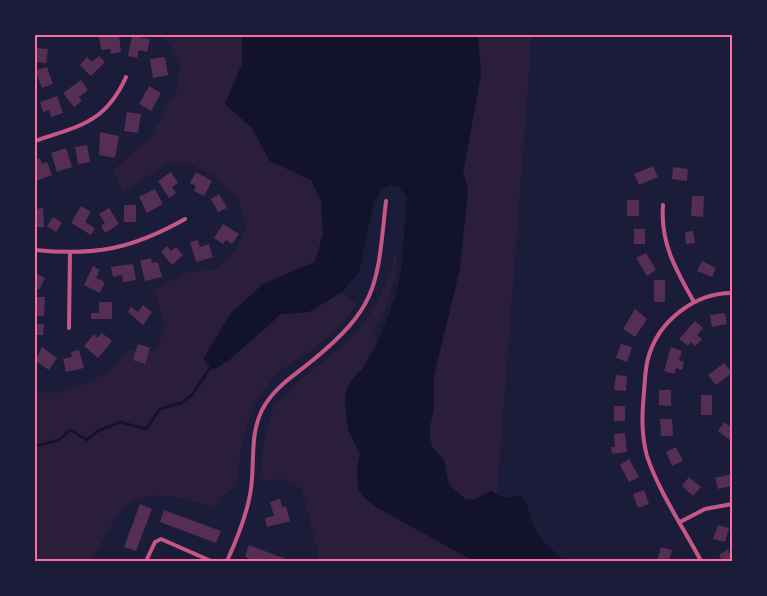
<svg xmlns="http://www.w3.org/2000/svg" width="767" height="596" font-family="Cabin,sans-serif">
	<rect width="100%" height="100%" fill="#1b1b3a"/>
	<path fill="#2a1e3b" d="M 157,35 L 242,35 L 242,64 L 225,104 L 252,128 L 270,161 L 311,180 L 321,201 L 323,234 L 315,262 L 263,284 L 214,370 L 228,361 L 281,314 L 309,312 L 342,292 L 357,304 C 346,320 333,334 318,345 C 307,354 294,360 283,369 C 245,402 242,440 236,486 L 222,497 L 216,509 C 189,500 147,485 124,508 C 112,520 101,546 91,561 L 35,561 L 35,393 L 64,392 L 106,374 L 128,351 L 155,351 L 165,327 L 154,290 L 185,273 L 217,269 L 236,250 L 246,227 L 237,197 L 215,177 L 193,165 L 169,163 L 123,192 L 113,170 L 151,137 L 177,89 L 180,64 L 168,42 Z
		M 478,35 L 532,35 L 497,495 L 491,491 L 474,500 L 465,499 L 449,485 L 444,460 L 432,447 L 429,432 L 434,407 L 434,376 L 460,268 L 468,189 L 463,173 L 481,74 Z
		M 395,252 L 397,266 L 395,277 L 383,317 L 372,330 L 377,344 L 362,369 L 350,382 L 344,403 L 348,430 L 360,453 L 374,506 L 474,561 L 320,561 L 302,489 L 282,479 L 260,482 L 264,439 L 275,402 L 290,393 L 296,383 L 342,346 L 360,328 L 374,308 L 391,271 Z"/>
	<path fill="#12122b" d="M 242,35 L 478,35 L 481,74 L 463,173 L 468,189 L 460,268 L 434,376 L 434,407 L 429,432 L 432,447 L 444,460 L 449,485 L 465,499 L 474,500 L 491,491 L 504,498 L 521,496 C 531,507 529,517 535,529 C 542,542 555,552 565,561 L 474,561 L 374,506 L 362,495 L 358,488 L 357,469 L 360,453 L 348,430 L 345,395 L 350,382 L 362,369 L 377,344 L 394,300 L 401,273 L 407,197 L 398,186 L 390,185 L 383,189 L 374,201 L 359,272 L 342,292 L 309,312 L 281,314 L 228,361 L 213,370 L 203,359 L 231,313 L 263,284 L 315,262 L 323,234 L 321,201 L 311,180 L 270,161 L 252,128 L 225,104 L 242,64 Z"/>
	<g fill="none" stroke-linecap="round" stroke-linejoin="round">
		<path stroke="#12122b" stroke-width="2.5" d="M 35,446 L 59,440 L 70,430 L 87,440 L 96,432 L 120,422 L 146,429 L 160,409 L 181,403 L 192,395 L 212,365"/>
	</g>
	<path fill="#542f53" d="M 104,35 L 119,35 L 121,52 L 111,54 L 110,49 L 101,50 L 99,36 Z
		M 132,36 L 150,39 L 147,52 L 139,50 L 137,58 L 128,56 Z
		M 35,48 L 48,49 L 46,63 L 35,62 Z
		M 99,56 L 105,62 L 91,76 L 80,65 L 87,57 L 92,62 Z
		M 165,57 L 168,75 L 153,78 L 150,59 Z
		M 47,67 L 53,84 L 42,88 L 35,70 Z
		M 81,80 L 88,90 L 79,97 L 82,101 L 74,107 L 63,93 Z
		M 149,86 L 161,93 L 151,111 L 139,104 Z
		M 57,96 L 63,113 L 51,117 L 49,110 L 43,112 L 40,102 Z
		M 127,112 L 141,114 L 138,133 L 124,131 Z
		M 100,132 L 119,136 L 115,158 L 99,155 Z
		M 87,145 L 90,162 L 78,164 L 75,147 Z
		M 66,148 L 72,167 L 57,172 L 51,153 Z
		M 40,158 L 42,164 L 47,162 L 52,175 L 36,181 L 35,160 Z
		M 653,166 L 658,177 L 639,185 L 634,174 Z
		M 673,167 L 688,169 L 687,181 L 672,179 Z
		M 171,172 L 178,183 L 172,187 L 176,193 L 169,198 L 158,181 Z
		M 196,172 L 212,181 L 204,196 L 194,191 L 196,186 L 190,183 Z
		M 155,189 L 163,204 L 147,213 L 139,197 Z
		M 219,194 L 227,208 L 218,212 L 211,199 Z
		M 692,196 L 704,196 L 703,217 L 691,216 Z
		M 627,200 L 639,200 L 639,216 L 627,216 Z
		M 124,205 L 136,205 L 136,222 L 124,222 Z
		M 81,206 L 91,212 L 85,222 L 95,228 L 91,235 L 71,223 Z
		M 43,208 L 44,227 L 35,227 L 35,209 Z
		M 109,208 L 119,224 L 105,233 L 101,226 L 105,223 L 99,214 Z
		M 53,217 L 62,223 L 56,232 L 47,226 Z
		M 223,224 L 239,234 L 232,244 L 226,240 L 223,244 L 214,238 Z
		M 634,229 L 645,229 L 645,244 L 634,244 Z
		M 693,231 L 695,243 L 686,244 L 685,232 Z
		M 198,240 L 200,247 L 209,244 L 213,257 L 196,262 L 190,242 Z
		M 167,246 L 171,251 L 176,247 L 183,255 L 172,265 L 161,252 Z
		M 646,253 L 656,270 L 647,276 L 636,258 Z
		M 151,258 L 152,263 L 158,262 L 162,277 L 145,281 L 140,261 Z
		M 702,261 L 716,268 L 712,277 L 697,271 Z
		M 133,264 L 136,280 L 123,282 L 122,275 L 113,277 L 111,267 Z
		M 93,266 L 100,270 L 96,278 L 105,282 L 100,293 L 84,285 Z
		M 35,273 L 45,278 L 39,290 L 35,288 Z
		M 654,280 L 665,280 L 665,302 L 654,302 Z
		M 35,297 L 45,297 L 44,316 L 35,316 Z
		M 99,302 L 112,302 L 112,319 L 91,319 L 91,313 L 99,313 Z
		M 143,305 L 152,312 L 143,325 L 128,312 L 131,307 L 138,312 Z
		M 635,309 L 647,319 L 635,337 L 623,329 Z
		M 725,313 L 727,324 L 712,327 L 710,315 Z
		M 695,321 L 703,328 L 697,335 L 702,339 L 695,346 L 691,342 L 688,346 L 679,339 Z
		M 35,324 L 44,324 L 43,335 L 35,335 Z
		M 102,333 L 112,341 L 98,358 L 84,346 L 94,334 L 97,338 Z
		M 138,344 L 150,348 L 145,364 L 133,360 Z
		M 621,344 L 632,347 L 627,362 L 616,358 Z
		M 42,347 L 57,358 L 49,370 L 35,361 Z
		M 671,347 L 682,351 L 679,360 L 684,362 L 682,370 L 676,368 L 674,374 L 664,371 Z
		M 79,350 L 84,368 L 66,372 L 63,359 L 72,357 L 71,352 Z
		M 724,363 L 732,373 L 716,385 L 708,375 Z
		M 616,375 L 627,376 L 626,391 L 614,390 Z
		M 659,390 L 671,390 L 671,406 L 659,405 Z
		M 701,395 L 712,395 L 712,415 L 701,415 Z
		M 614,406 L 625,406 L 625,421 L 614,421 Z
		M 660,419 L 672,419 L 673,436 L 661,436 Z
		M 724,422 L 732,428 L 730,440 L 718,431 Z
		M 625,433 L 627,452 L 612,454 L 611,447 L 615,447 L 614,434 Z
		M 676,447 L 683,461 L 672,466 L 666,452 Z
		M 629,459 L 639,477 L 629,482 L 620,465 Z
		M 731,474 L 732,486 L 718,489 L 715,478 Z
		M 689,477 L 701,487 L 693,496 L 682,486 Z
		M 644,490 L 649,504 L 638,508 L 633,494 Z
		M 280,499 L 282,507 L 286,506 L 290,521 L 267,527 L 265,518 L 274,516 L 270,502 Z
		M 140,504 L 152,509 L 136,551 L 124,547 Z
		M 164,510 L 221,531 L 216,543 L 160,522 Z
		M 718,525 L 729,528 L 725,542 L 713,539 Z
		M 249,545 L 291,561 L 255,561 L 245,557 Z
		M 661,547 L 672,550 L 669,561 L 657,561 Z
		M 728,549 L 732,561 L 722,561 L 719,555 Z"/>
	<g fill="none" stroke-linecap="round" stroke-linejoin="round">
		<path stroke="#c65784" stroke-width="4" d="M 35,141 C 78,126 105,124 126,77
			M 663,205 C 660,243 676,270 694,302
			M 35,250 C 95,256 132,249 185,219
			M 69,328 L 70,253
			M 680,522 L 705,509 L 732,504
			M 147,559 L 155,542 L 161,539 L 211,561
			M 227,561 C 238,537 251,504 252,478 C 254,454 251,433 262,410 C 274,387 294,376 313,360 C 380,305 377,283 386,201
			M 701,561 C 684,529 658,490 647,456 C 641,434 642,414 644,392 C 645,380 645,367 649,355 C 660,320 695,293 732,293"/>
	</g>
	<rect width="767" height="596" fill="none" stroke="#1b1b3a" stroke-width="72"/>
	<rect x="36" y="36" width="695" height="524" fill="none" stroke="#ff6b9d" stroke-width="2"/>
</svg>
